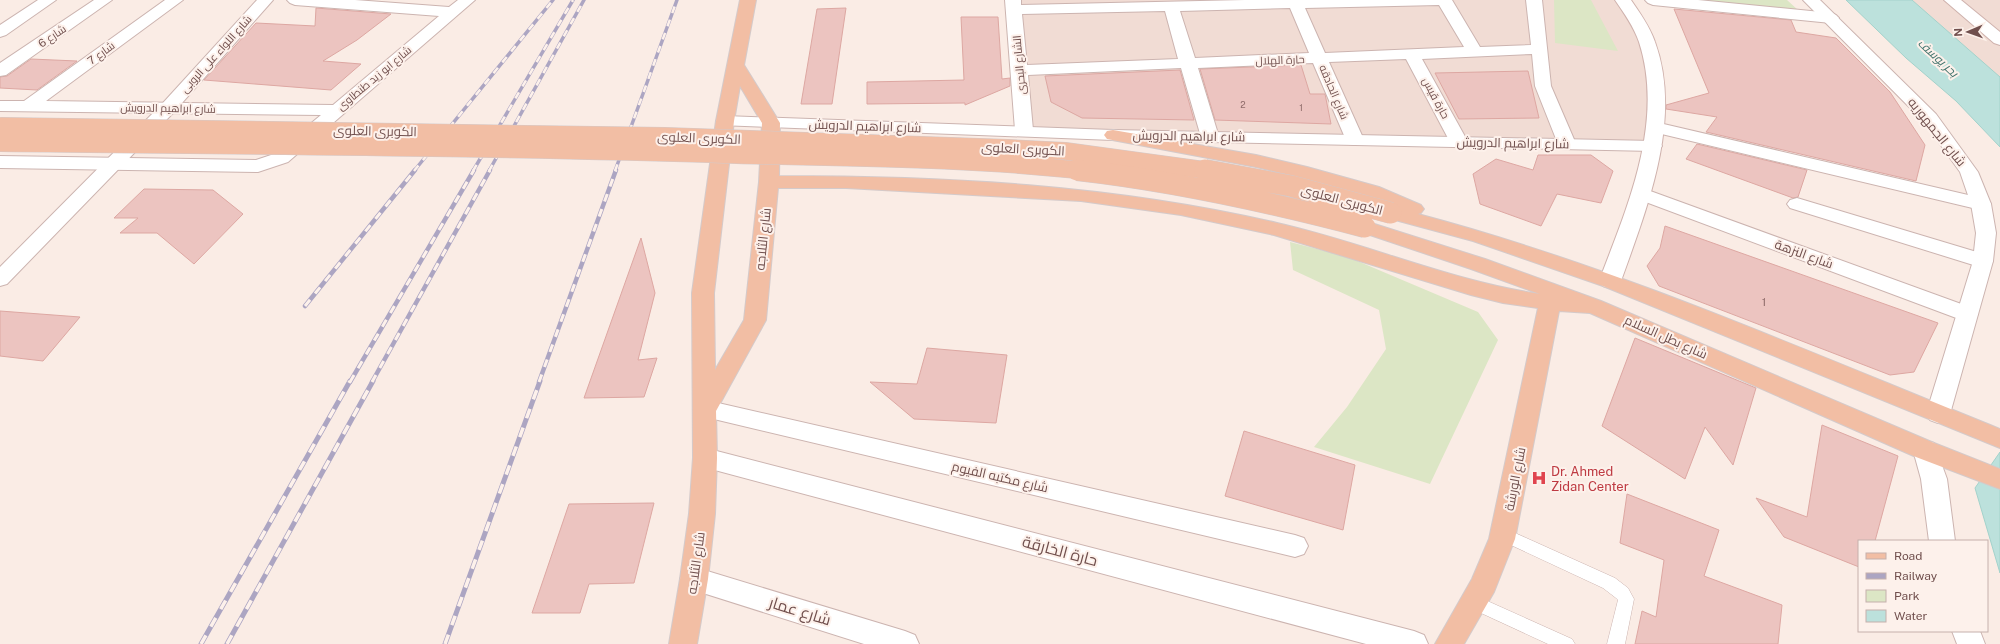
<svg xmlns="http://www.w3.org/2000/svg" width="2000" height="644" font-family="'Public Sans',Cairo,sans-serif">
	<rect width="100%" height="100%" fill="#faece5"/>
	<path fill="#f1dcd4" d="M 1014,0 L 1623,0 L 1648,47 L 1653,146 L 1025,130 Z
		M 1881,0 L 2000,0 L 2000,91 Z"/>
	<path fill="#dce6c5" d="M 1554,0 L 1591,0 L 1618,51 L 1555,43 Z
		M 1700,0 L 1787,0 L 1798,10 Z
		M 1290,242 L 1348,257 L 1478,312 L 1498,340 L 1430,484 L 1314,447 L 1347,407 L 1386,349 L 1379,310 L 1293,270 Z"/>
	<path fill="#bce1dc" stroke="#a3d2cb" d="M 1846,0 L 1912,0 L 2000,77 L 2000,147 L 1956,101 L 1906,58 Z
		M 2000,452 L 2000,573 L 1975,488 Z"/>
	<path fill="#ecc4c0" stroke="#dda7a2" d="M 316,8 L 391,14 L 357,40 L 323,61 L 361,64 L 331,90 L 204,80 L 256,23 L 315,26 Z
		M 846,8 L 832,104 L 801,104 L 817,9 Z
		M 1674,9 L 1791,20 L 1796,32 L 1836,38 L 1890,92 L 1925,145 L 1916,181 L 1706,132 L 1717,117 L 1666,109 L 1666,105 L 1709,93 Z
		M 961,17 L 998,17 L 1002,79 L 1010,78 L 1010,86 L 965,105 L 965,103 L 867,104 L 867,82 L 964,80 Z
		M 31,59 L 77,61 L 37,90 L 0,88 L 0,77 L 7,76 Z
		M 1301,65 L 1310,94 L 1325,94 L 1331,124 L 1215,120 L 1200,69 Z
		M 1180,70 L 1194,120 L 1082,118 L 1051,102 L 1045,76 Z
		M 1528,71 L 1539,118 L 1459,119 L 1435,73 Z
		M 1697,144 L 1807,170 L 1798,197 L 1793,198 L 1686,159 Z
		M 1538,155 L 1591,155 L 1613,171 L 1601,203 L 1557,194 L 1541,226 L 1480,204 L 1473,174 L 1496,159 L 1533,170 Z
		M 144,189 L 213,190 L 243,214 L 194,264 L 157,233 L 120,233 L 138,218 L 114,218 Z
		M 1665,226 L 1938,323 L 1914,372 L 1890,375 L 1659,286 L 1647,266 L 1660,248 Z
		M 641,238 L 655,293 L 638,360 L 657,358 L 644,397 L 584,398 Z
		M 0,311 L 80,317 L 43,361 L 0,356 Z
		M 1635,338 L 1756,388 L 1733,465 L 1705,427 L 1685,479 L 1602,426 Z
		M 927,348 L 1007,355 L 996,423 L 914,419 L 870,382 L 917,384 Z
		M 1822,425 L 1898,456 L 1875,541 L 1859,541 L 1859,567 L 1784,537 L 1756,498 L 1807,517 Z
		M 1244,431 L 1355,465 L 1343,530 L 1225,496 Z
		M 1627,494 L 1719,530 L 1704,576 L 1782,605 L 1778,644 L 1635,644 L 1642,611 L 1656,617 L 1664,560 L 1620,543 Z
		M 654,503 L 634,583 L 589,584 L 580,613 L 532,613 L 569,504 Z"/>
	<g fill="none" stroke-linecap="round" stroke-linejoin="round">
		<g stroke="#ccb4b0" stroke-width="1">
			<path id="service" d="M 1504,528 L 1615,578 L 1628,588 L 1634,599 L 1625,644 L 1607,644 L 1618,600 L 1616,598 L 1603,588 L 1498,539 L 1496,534 L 1498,529 Z
				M 1474,595 L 1572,639 L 1575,644 L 1548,644 L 1468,607 L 1466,602 L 1468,597 Z"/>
		</g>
		<g stroke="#ccb4b0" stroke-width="2">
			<path id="minor" d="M 38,0 L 56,0 L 6,35 L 0,37 L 0,25 Z
				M 94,0 L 112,0 L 6,75 L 0,76 L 0,63 Z
				M 165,0 L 183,0 L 46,101 L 333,105 L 439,16 L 295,5 L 290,3 L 287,0 L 355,0 L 449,7 L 458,0 L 475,0 L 288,162 L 258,172 L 0,168 L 0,156 L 256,160 L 274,154 L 321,115 L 0,111 L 0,101 L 24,101 Z
				M 1005,0 L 1021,0 L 1021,5 L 1245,0 L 1452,0 L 1480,47 L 1531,45 L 1526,0 L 1542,0 L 1551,86 L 1576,144 L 1573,148 L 1567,149 L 1561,148 L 1558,144 L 1535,86 L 1532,54 L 1422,59 L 1468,142 L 1465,146 L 1459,147 L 1453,146 L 1450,142 L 1406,59 L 1329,62 L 1364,140 L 1361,144 L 1355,145 L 1349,144 L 1346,140 L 1313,63 L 1198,68 L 1219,137 L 1216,141 L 1210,142 L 1204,141 L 1201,137 L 1181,68 L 1028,75 L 1033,130 L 1030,134 L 1024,135 L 1018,134 L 1015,130 ZM 1439,5 L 1464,47 L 1325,53 L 1305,8 ZM 1290,8 L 1309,53 L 1195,58 L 1180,11 ZM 1165,11 L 1178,59 L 1027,65 L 1022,14 Z
				M 1645,0 L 1698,0 L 1831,13 L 1836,15 L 1839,18 L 1836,21 L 1831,23 L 1653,5 L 1648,3 Z
				M 1655,122 L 1981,198 L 1988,200 L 1991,204 L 1988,208 L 1981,210 L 1649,131 L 1646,127 L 1649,123 Z
				M 1642,188 L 1975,309 L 1978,314 L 1975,319 L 1967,321 L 1959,319 L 1635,198 L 1632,194 L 1635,190 Z
				M 1797,198 L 1990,256 L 1993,261 L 1990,266 L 1983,268 L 1790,208 L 1787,204 L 1790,200 Z
				M 705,400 L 1295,535 L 1304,538 L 1308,546 L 1304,554 L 1295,557 L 697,415 L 693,409 L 697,403 Z
				M 705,448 L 1414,631 L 1424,635 L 1428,644 L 1366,644 L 696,465 L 693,458 L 696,451 Z
				M 694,567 L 905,631 L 915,635 L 919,644 L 864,644 L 684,587 L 680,579 L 684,571 Z"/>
		</g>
		<g stroke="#ccb4b0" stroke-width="2">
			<path id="tertiary" d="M 257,0 L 273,0 L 174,112 L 7,284 L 0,286 L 0,267 L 162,104 Z
				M 1803,0 L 1820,0 L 1936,114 L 1978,172 L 1991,204 L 1996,233 L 1993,261 L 1950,414 L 1946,420 L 1938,423 L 1930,420 L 1926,414 L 1973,261 L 1976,233 L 1971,204 L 1960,172 L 1924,122 Z
				M 725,116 L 1113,130 L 1653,141 L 1659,142 L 1662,146 L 1659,150 L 1653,151 L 1113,140 L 719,125 L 716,121 L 719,117 Z
				M 1925,441 L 1934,443 L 1947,479 L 1955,541 L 1929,541 L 1921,479 L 1913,450 L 1916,443 Z
				M 1952,631 L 1980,631 L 1985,644 L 1957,644 Z"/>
		</g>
		<g stroke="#cfb2ad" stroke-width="2">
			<path id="secondary" d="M 1615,0 L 1631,0 C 1640,13 1650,27 1655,42 C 1683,119 1647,208 1621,281 L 1617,286 L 1610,288 L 1603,286 L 1599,281 C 1627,208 1665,122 1639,42 C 1634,27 1624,13 1615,0 Z
				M 1944,0 L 1961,0 L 2000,32 L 2000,45 L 1994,43 Z"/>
		</g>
		<g stroke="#d4caca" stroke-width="2">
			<path id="primary" d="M 740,0 L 756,0 L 744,65 L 780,123 L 779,176 C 946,176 1114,185 1277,223 C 1366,243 1450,281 1540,294 L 1471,269 L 1358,231 L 1355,227 L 1358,223 L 1365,221 L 1485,259 L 1601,301 L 1934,443 L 2000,469 L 2000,489 L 1916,457 L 1590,313 L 1559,311 L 1515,539 L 1494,592 L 1464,644 L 1435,644 L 1472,579 L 1489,539 L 1538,308 L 1503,303 L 1471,295 L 1274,235 L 1181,215 L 1081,201 L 846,188 L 778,188 L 766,320 L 716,411 L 717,458 L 715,514 L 708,579 L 697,644 L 669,644 L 680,579 L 689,514 L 693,458 L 692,293 L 716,121 ZM 740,86 L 762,123 L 759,182 L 744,320 L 715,370 L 714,293 L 734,121 Z
				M 1113,130 L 1256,155 L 1307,167 L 1379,187 L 1421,205 L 1424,209 L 1421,213 L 1418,214 C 1618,267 1808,352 2000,429 L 2000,448 L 1603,286 L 1473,241 L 1384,217 L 1381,213 L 1384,209 L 1395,208 L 1365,195 L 1302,178 L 1256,167 L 1107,139 L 1104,135 L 1107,131 Z"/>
		</g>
		<use href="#service" fill="#fff" fill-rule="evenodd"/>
		<use href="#minor" fill="#fff" fill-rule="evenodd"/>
		<use href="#tertiary" fill="#fff" fill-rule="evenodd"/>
		<use href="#secondary" fill="#fff" fill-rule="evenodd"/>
		<use href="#primary" fill="#f2bea4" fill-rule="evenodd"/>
		<g stroke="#aca5c2" stroke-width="3.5">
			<path id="rail-far2" d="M 414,171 L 553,0
				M 473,171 L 573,0
				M 489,171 L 584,0
				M 615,171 L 677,0"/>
		</g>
		<g stroke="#aca5c2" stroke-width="4.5">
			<path id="rail-far1" d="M 305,306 L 415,170
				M 350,382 L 474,170
				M 372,382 L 490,170
				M 539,382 L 616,170"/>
		</g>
		<g stroke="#aca5c2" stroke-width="5">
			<path id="rail" d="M 201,644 L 350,381
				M 227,644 L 373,381
				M 445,644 L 540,381"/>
		</g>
		<use href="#rail-far2" stroke="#fdf1eb" stroke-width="2.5" stroke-dasharray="7" stroke-linecap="butt"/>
		<use href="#rail-far1" stroke="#fdf1eb" stroke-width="3" stroke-dasharray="8" stroke-linecap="butt"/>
		<use href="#rail" stroke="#fdf1eb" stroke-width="3.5" stroke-dasharray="10" stroke-linecap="butt"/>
		<g stroke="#d4caca" stroke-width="18" stroke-linecap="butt">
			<path id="primary-bridge-far1" d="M 0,126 L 665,136 L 1008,148 L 1065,151 L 1211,171
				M 0,143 C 246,146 491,147 737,155 C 853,158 970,158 1086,171"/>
		</g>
		<g stroke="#d4caca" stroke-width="22" stroke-linecap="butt">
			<path id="primary-bridge" d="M 1077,170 C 1175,181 1270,202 1365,227
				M 1205,170 L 1291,186 L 1391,213"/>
		</g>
		<use href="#primary-bridge-far1" stroke="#f2bea4" stroke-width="17"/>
		<use href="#primary-bridge" stroke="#f2bea4" stroke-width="21"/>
	</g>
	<defs>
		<g id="hospital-bare" transform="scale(1.2)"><path d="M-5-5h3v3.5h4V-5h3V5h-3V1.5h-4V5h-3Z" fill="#e0444e" stroke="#fdf1eb" stroke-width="2.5" paint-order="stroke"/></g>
	</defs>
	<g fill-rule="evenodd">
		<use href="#hospital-bare" x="1539" y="478"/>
	</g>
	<g text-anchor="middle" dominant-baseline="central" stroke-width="4" stroke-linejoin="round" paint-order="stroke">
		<g font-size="9" fill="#8f6c6a">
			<text x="1243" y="104">2</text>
			<text x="1301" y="107">1</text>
		</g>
		<g font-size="11" fill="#704f4d" stroke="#fdf1eb">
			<text transform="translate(52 36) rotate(-34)">شارع 6</text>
			<text transform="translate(101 53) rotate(-36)">شارع 7</text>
			<text transform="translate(216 54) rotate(-48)">شارع اللواء على الروبى</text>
			<text transform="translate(1280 60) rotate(-2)">حارة الهلال</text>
			<text transform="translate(1019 65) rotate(-95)">الشارع البحرى</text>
			<text transform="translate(374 78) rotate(-40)">شارع ابو زيد طنطاوى</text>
			<text transform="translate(1334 92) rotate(67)">شارع الحادقه</text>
			<text transform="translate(1436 98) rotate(62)">حارة قيس</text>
			<text transform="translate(168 108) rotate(1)">شارع ابراهيم الدرويش</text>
		</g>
		<g font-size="11" fill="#8f6c6a">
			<text x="1764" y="302">1</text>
		</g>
		<g font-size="12" font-style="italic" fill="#42746d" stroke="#fdf1eb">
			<text transform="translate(1938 58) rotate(43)">بحر يوسف</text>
		</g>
		<g font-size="13" fill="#704f4d" stroke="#fdf1eb">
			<text transform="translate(865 126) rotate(2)">شارع ابراهيم الدرويش</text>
			<text transform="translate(375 131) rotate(1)">الكوبرى العلوى</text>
			<text transform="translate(1937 132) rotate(51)">شارع الجمهوريه</text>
			<text transform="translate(1189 136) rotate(1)">شارع ابراهيم الدرويش</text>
			<text transform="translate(699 138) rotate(2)">الكوبرى العلوى</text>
			<text transform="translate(1513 143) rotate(1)">شارع ابراهيم الدرويش</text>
			<text transform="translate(1023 149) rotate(3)">الكوبرى العلوى</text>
			<text transform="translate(1342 200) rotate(15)">الكوبرى العلوى</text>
			<text transform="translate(763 239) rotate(-84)">شارع الثلاجه</text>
			<text transform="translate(1804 254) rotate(20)">شارع النزهة</text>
			<text transform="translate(1666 337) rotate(24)">شارع بطل السلام</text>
			<text transform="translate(1000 477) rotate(13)">شارع مكتبه الفيوم</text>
			<text transform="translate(1515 479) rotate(-79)">شارع الورشة</text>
			<text transform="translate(696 563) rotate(-82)">شارع الثلاجه</text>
		</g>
		<g font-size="13" fill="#be3a42" stroke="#fdf1eb" text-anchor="start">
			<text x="1551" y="471">Dr. Ahmed<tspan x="1551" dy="15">Zidan Center</tspan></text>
		</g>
		<g font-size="16" fill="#704f4d" stroke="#fdf1eb">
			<text transform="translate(1060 551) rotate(15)">حارة الخارقة</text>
			<text transform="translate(800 611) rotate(17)">شارع عمار</text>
		</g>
	</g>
	<rect x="1858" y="540" width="130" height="92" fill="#fdf1eb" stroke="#c5b0ac"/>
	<rect x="1866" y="553" width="20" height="6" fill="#f2bea4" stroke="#c5b0ac"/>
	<text x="1894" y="560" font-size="12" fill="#704f4d">Road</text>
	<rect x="1866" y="573" width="20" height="6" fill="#aca5c2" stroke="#c5b0ac"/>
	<text x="1894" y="580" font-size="12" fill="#704f4d">Railway</text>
	<rect x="1866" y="590" width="20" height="12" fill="#dce6c5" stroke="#c5b0ac"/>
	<text x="1894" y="600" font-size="12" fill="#704f4d">Park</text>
	<rect x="1866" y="610" width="20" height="12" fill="#bce1dc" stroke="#c5b0ac"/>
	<text x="1894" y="620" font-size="12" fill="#704f4d">Water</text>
	<g transform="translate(1968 32) rotate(268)" stroke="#fdf1eb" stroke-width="3" paint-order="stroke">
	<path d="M0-3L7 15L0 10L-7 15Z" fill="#704f4d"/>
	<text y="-6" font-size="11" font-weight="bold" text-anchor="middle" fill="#704f4d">N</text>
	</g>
</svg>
